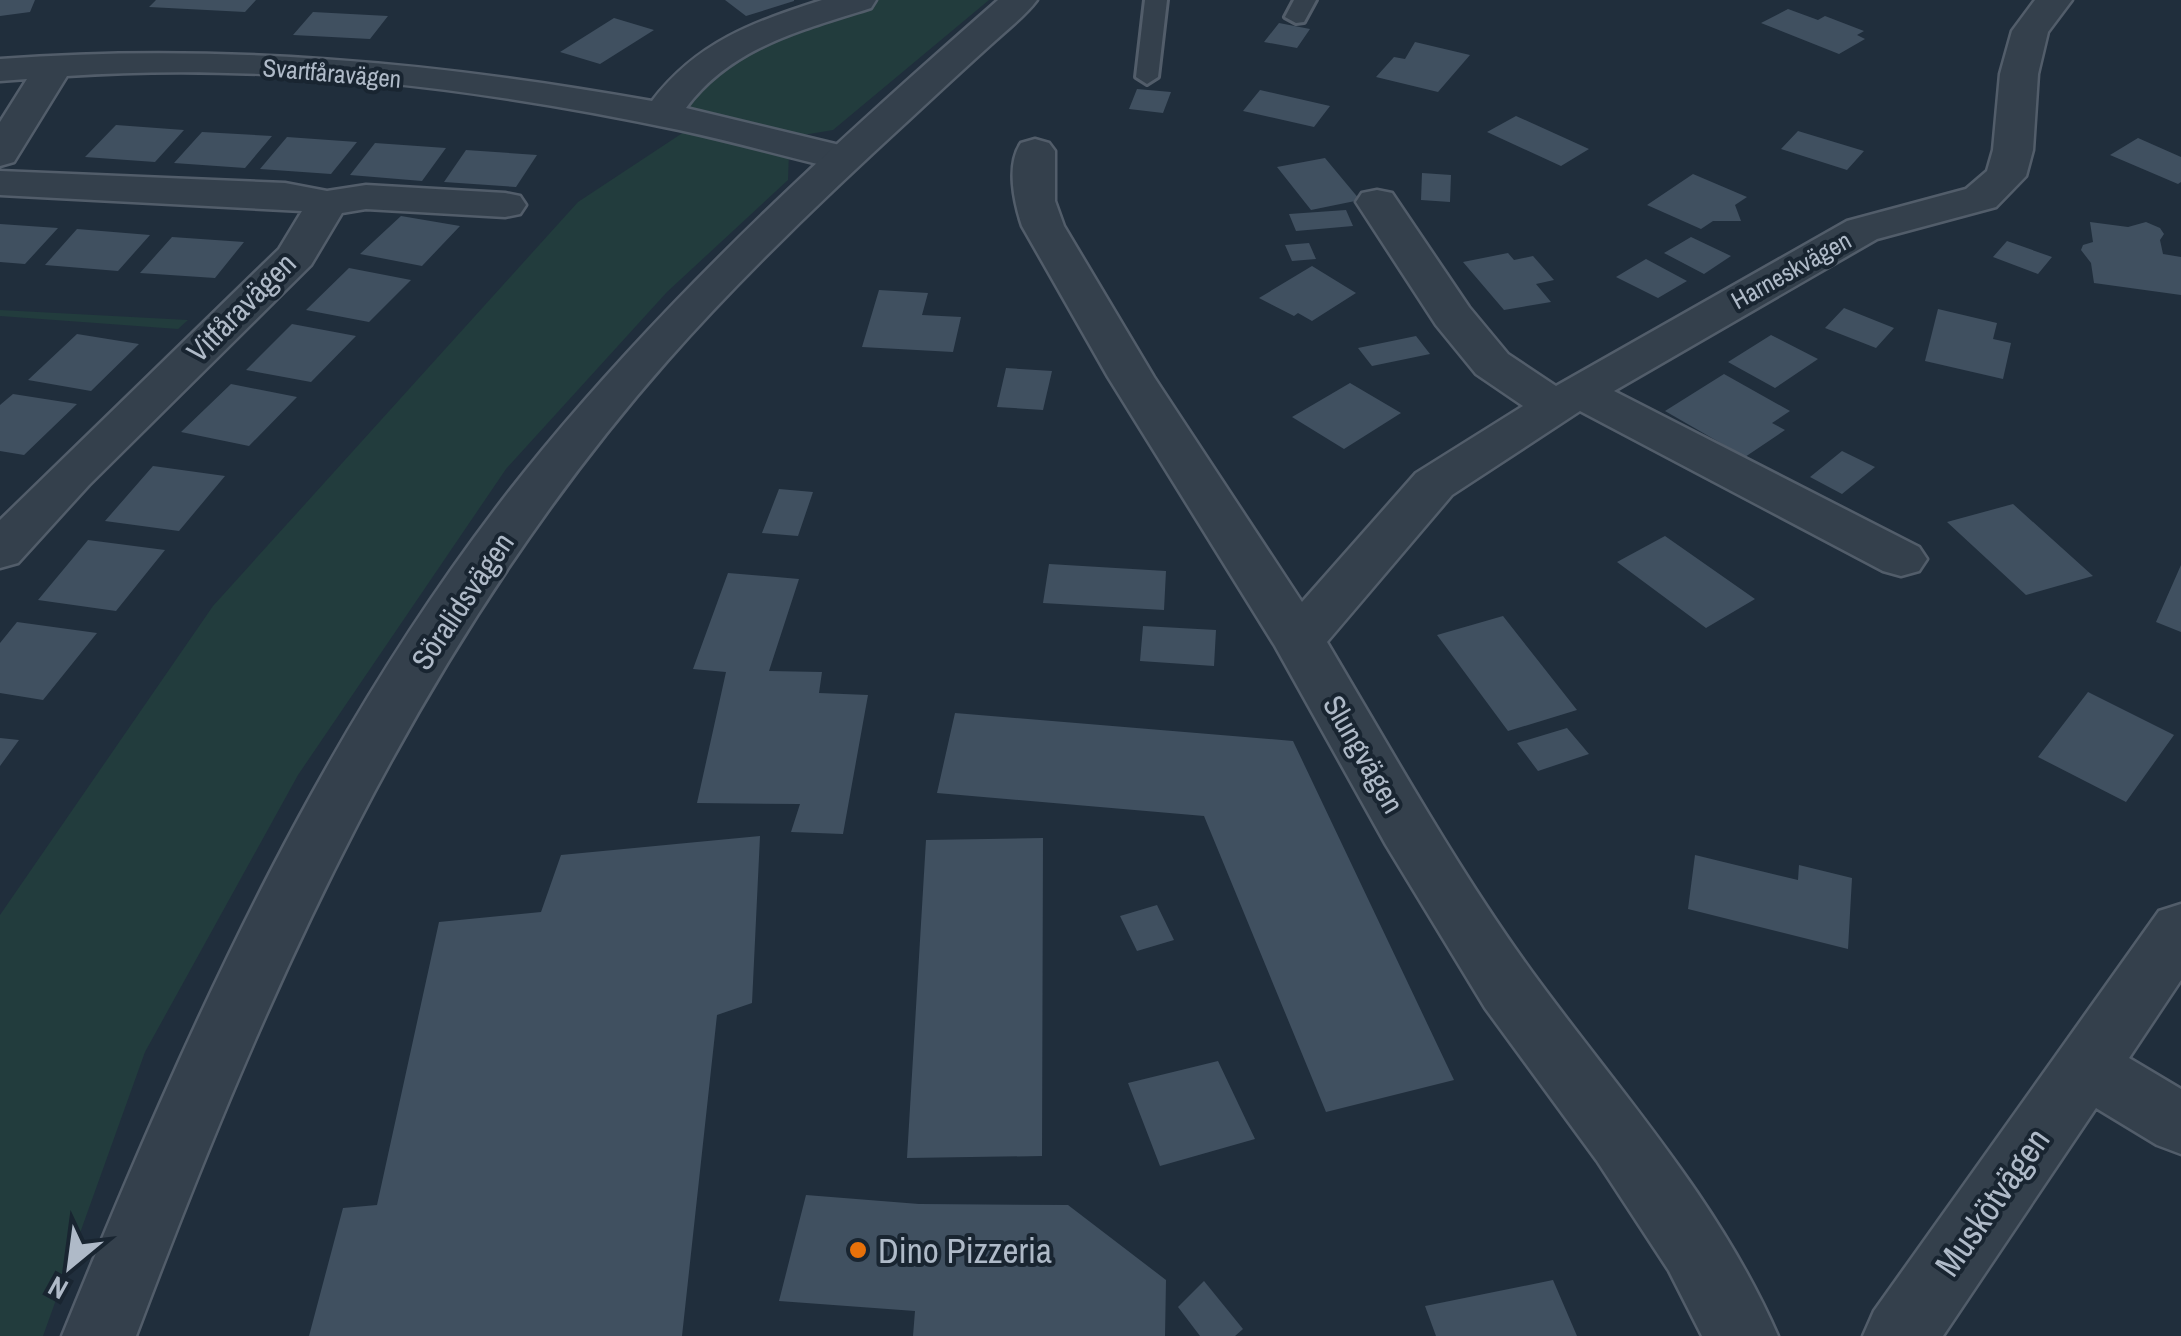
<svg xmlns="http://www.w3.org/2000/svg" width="2181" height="1336" font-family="'Archivo Narrow',sans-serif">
	<rect width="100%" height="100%" fill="#202e3c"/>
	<path fill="#223c3d" d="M 877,0 L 989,0 L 833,130 L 791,137 L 678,109 L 706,73 L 783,31 Z
		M 684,132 L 789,153 L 788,180 L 667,292 L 506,469 L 298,775 L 145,1052 L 43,1336 L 0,1336 L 0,915 L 213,606 L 578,202 Z
		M 0,310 L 188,320 L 178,329 L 0,316 Z"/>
	<path fill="#405060" d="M 0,0 L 35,0 L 30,12 L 0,16 Z
		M 156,0 L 256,0 L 245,12 L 149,7 Z
		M 725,0 L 794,0 L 794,1 L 746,16 Z
		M 1788,9 L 1818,20 L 1825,16 L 1864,31 L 1857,35 L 1865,39 L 1839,54 L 1761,23 Z
		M 313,12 L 388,16 L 370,39 L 293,35 Z
		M 614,18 L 654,30 L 600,64 L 560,52 Z
		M 1279,23 L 1310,29 L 1297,48 L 1264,42 Z
		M 1415,42 L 1470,55 L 1438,92 L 1376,77 L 1394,57 L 1405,59 Z
		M 1137,89 L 1171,92 L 1163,113 L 1129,109 Z
		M 1260,90 L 1330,106 L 1314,127 L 1243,111 Z
		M 1516,116 L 1589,149 L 1561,166 L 1487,132 Z
		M 116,125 L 184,130 L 155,162 L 85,157 Z
		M 1798,131 L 1864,151 L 1847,170 L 1781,149 Z
		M 202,132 L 272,136 L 245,168 L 174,163 Z
		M 287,137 L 357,142 L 331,174 L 260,169 Z
		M 2138,138 L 2181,157 L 2181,182 L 2178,184 L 2110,155 Z
		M 375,143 L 446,148 L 422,181 L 350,175 Z
		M 466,150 L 537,155 L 516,187 L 444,182 Z
		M 1325,158 L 1360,200 L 1311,210 L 1277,167 Z
		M 1422,173 L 1451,175 L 1450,202 L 1421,200 Z
		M 1693,174 L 1747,197 L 1735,205 L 1741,221 L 1713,221 L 1701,229 L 1647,205 Z
		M 1346,210 L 1353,226 L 1296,231 L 1289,214 Z
		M 401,216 L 460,226 L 422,266 L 360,254 Z
		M 2090,222 L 2128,227 L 2146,222 L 2160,228 L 2164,234 L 2160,240 L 2163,254 L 2181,257 L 2181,295 L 2094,283 L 2091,263 L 2081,250 L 2083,245 L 2093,242 Z
		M 0,224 L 58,228 L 25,264 L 0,262 Z
		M 77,229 L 150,235 L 118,271 L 45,265 Z
		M 172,237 L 244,242 L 215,278 L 140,273 Z
		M 1691,237 L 1731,256 L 1704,274 L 1664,253 Z
		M 2007,241 L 2052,257 L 2038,274 L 1993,257 Z
		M 1309,243 L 1316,259 L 1292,261 L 1285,245 Z
		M 1508,253 L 1514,260 L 1533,256 L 1554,280 L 1536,284 L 1551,302 L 1504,310 L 1463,262 Z
		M 1646,259 L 1687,281 L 1658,298 L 1616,277 Z
		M 1312,266 L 1356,293 L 1312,321 L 1298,313 L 1294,316 L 1259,298 Z
		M 349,268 L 411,280 L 369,322 L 306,310 Z
		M 879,290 L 928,293 L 922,315 L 961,317 L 953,352 L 862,347 Z
		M 1844,308 L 1894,328 L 1876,348 L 1825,328 Z
		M 1938,309 L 1997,323 L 1993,339 L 2011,343 L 2003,379 L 1925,361 Z
		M 292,324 L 356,336 L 311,382 L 246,370 Z
		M 77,334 L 139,344 L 91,391 L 28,380 Z
		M 1771,335 L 1818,359 L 1775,388 L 1728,362 Z
		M 1416,336 L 1430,354 L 1372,366 L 1358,348 Z
		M 1006,368 L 1052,371 L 1043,410 L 997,407 Z
		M 1724,374 L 1790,411 L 1772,423 L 1785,430 L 1745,457 L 1665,411 Z
		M 1350,383 L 1401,413 L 1344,449 L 1292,417 Z
		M 231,384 L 297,397 L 249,446 L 181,432 Z
		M 13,394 L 77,404 L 24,455 L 0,451 L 0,405 Z
		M 1842,451 L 1875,467 L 1842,494 L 1810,477 Z
		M 153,466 L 225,476 L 179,531 L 105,521 Z
		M 779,489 L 813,492 L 798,536 L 762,533 Z
		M 2013,504 L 2093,576 L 2026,595 L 1947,522 Z
		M 1665,536 L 1755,599 L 1706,628 L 1617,562 Z
		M 88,540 L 165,550 L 116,611 L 38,600 Z
		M 1049,564 L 1166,571 L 1164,610 L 1043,603 Z
		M 2181,565 L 2181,632 L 2156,622 Z
		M 728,573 L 799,579 L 769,671 L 822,672 L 819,693 L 868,695 L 843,834 L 791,832 L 800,804 L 697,803 L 726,672 L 693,669 Z
		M 1503,616 L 1577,710 L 1508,731 L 1437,635 Z
		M 17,622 L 97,633 L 43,700 L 0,693 L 0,643 Z
		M 1143,626 L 1216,630 L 1214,666 L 1140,661 Z
		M 2088,692 L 2174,735 L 2126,802 L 2038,757 Z
		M 955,713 L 1293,741 L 1454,1080 L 1326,1112 L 1204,816 L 937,793 Z
		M 1567,728 L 1589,754 L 1538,771 L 1517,743 Z
		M 0,738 L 19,740 L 0,766 Z
		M 760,836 L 752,1003 L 717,1015 L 682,1336 L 309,1336 L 343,1208 L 377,1205 L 439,922 L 541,912 L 561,855 Z
		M 1043,838 L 1042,1156 L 907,1158 L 926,840 Z
		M 1695,855 L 1798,880 L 1799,865 L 1852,878 L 1848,949 L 1688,909 Z
		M 1157,905 L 1174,940 L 1137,951 L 1120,916 Z
		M 1218,1061 L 1255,1139 L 1160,1166 L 1128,1083 Z
		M 806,1195 L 919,1204 L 1068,1205 L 1166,1280 L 1165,1336 L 913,1336 L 915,1311 L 779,1301 Z
		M 1553,1280 L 1577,1336 L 1436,1336 L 1425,1306 Z
		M 1204,1281 L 1243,1329 L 1235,1336 L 1200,1336 L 1178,1307 Z"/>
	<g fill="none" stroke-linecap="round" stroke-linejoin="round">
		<g stroke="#525d6a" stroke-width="6">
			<path id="service" d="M 1145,0 L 1167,0 L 1158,77 L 1147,84 L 1136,77 Z
				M 1294,0 L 1316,0 L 1304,22 L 1296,23 L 1285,17 Z"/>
		</g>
		<g stroke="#525d6a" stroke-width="5">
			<path id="minor" d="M 822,0 L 876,0 L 871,8 C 802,30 731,47 686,108 L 856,149 L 862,158 L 856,167 L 842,170 C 788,157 734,142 679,130 C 482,88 269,62 67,76 L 14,162 L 0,166 L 0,122 L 27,79 L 0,81 L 0,59 C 220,43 436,62 652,101 C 697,42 753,22 822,0 Z
				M 2035,0 L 2072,0 L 2048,32 L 2038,74 L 2033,150 L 2026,176 L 1996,207 L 1877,239 L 1614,391 L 1919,547 L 1927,559 L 1919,571 L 1901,576 L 1883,571 L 1580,411 L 1452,495 L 1327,642 C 1393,753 1456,867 1532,972 C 1618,1090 1719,1200 1778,1336 L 1702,1336 L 1669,1271 L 1597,1161 L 1485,1008 L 1386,845 L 1275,646 L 1108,377 L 1022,226 C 1014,202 1006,165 1021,143 L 1035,139 L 1049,143 L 1055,151 L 1055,201 L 1064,226 L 1154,377 L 1302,602 L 1416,473 L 1523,406 L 1476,374 L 1436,325 L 1356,202 L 1362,193 L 1377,190 L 1392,193 L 1469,307 L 1508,354 L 1556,386 L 1847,221 L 1966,189 L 1987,171 L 1993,150 L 2000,74 L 2012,31 Z
				M 0,171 L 285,183 L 327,191 L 366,185 L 505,193 L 520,196 L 526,205 L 520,214 L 505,217 L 366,209 L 342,213 L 311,265 L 89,485 L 18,563 L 0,568 L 0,520 L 279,249 L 302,211 L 0,195 Z
				M 2181,904 L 2181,980 L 2129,1058 L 2181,1089 L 2181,1154 L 2157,1145 L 2096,1108 L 1943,1336 L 1863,1336 L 1874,1311 L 2159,911 Z"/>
		</g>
		<g stroke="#525d6a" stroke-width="5">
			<path id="tertiary" d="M 998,0 L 1037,0 C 1026,15 1010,27 996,40 C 967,66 939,92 911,118 C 827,195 743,275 667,361 C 419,643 267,988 136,1336 L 62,1336 C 188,1026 328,709 543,449 C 680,284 837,141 998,0 Z"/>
		</g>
		<use href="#service" fill="#34404c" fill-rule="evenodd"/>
		<use href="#minor" fill="#34404c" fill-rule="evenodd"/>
		<use href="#tertiary" fill="#34404c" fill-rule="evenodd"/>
	</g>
	<circle fill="#e8710a" stroke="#192531" stroke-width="4" cx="858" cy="1250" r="10"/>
	<g text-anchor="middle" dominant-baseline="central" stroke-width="8" stroke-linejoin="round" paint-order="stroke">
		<g font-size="25" fill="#afbac8" stroke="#192531">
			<text transform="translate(332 73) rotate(5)">Svartfåravägen</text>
			<text transform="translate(1791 270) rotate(-29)">Harneskvägen</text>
		</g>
		<g font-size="30" fill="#afbac8" stroke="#192531">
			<text transform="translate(241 307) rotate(-45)">Vitfåravägen</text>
			<text transform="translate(462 601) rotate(-56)">Söralidsvägen</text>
			<text transform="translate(1364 754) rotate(60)">Slungvägen</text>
		</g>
		<g font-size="35" fill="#afbac8" stroke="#192531">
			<text transform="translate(1992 1202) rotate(-55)">Muskötvägen</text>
		</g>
		<g font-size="35" fill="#afbac8" stroke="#192531" text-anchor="start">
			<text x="878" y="1250">Dino Pizzeria</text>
		</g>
	</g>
	<g transform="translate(70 1266) rotate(209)" stroke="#192531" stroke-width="8" paint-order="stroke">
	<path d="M0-8L18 38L0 25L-18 38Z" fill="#afbac8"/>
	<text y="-15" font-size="28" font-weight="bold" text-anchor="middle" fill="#afbac8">N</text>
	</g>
</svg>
